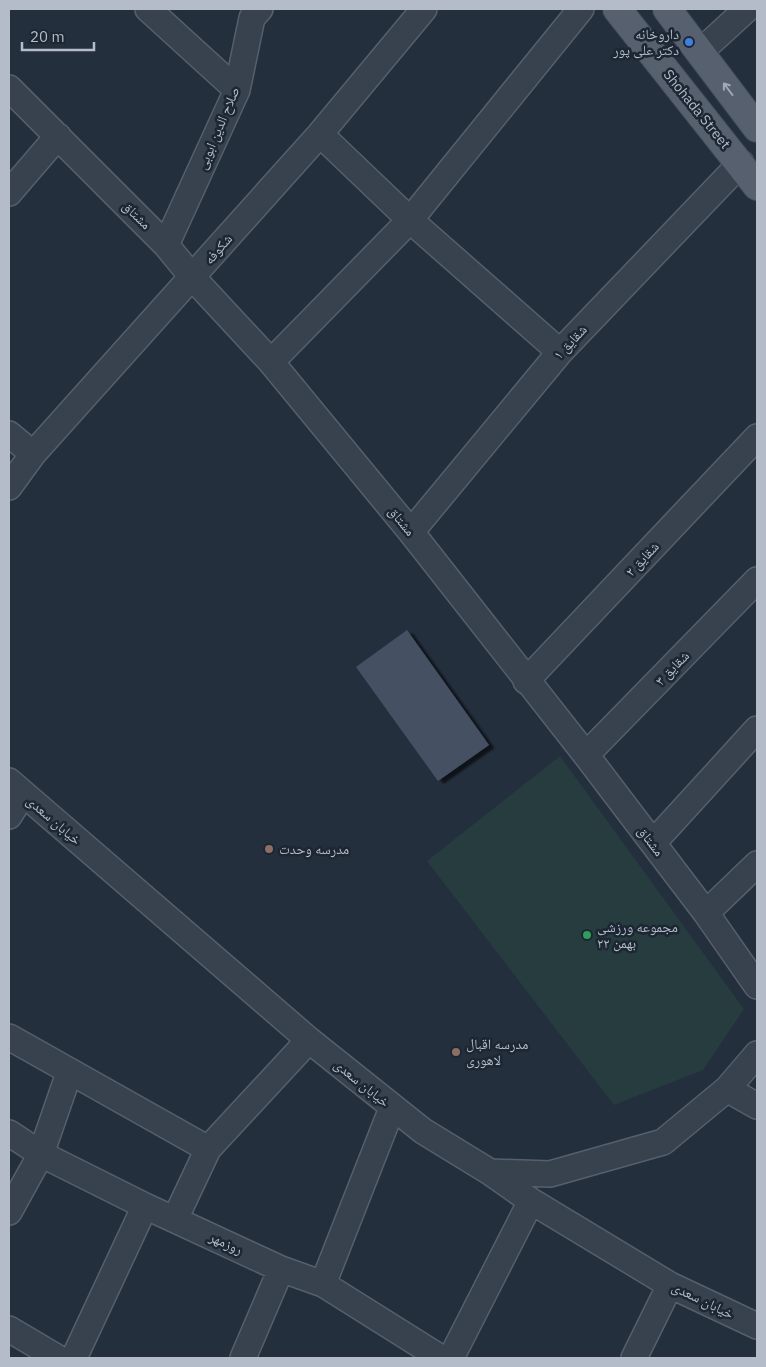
<svg xmlns="http://www.w3.org/2000/svg" width="766" height="1367" font-family="'IBM Plex Sans','Noto Naskh Arabic',sans-serif">
	<defs>
		<filter id="shadow"><feDropShadow dx="5.5" dy="3" stdDeviation="1" flood-color="#0009"/></filter>
	</defs>
	<rect width="100%" height="100%" fill="#242f3e"/>
	<path fill="#263c3f" d="M 560,756 L 744,1009 L 703,1070 L 614,1105 L 427,861 Z"/>
	<path fill="#455162" filter="url(#shadow)" d="M 407,630 L 489,745 L 438,781 L 356,667 Z"/>
	<g fill="none" stroke-linecap="round" stroke-linejoin="round">
		<g stroke="#565f6c" stroke-width="28">
			<path id="minor" d="M 148,9 L 237,90
				M 700,52 L 747,9
				M 9,88 L 166,245 L 193,278 L 271,362 L 411,532 L 586,755 L 706,913 L 757,986
				M 320,134 L 410,220 L 560,352
				M 9,193 L 58,136
				M 166,245 L 237,90 L 252,18 L 260,9
				M 271,362 L 410,220 L 581,9
				M 9,434 L 33,454
				M 9,487 L 33,454 L 320,134 L 424,9
				M 411,532 L 560,352 L 741,163
				M 526,681 L 757,437
				M 586,755 L 757,580
				M 9,781 L 309,1040 L 423,1131 L 490,1172 L 531,1201 L 670,1285 L 757,1326
				M 9,816 L 23,794
				M 653,843 L 757,729
				M 706,913 L 757,864
				M 9,1037 L 208,1149
				M 727,1089 L 757,1106
				M 9,1133 L 41,1154 L 145,1206 L 281,1269 L 323,1284 L 441,1358
				M 490,1172 L 550,1174 L 663,1142 L 727,1089 L 757,1054
				M 9,1212 L 41,1154 L 69,1073
				M 175,1219 L 208,1149 L 309,1040
				M 323,1284 L 392,1108
				M 9,1329 L 58,1358
				M 74,1358 L 145,1206
				M 243,1358 L 281,1269
				M 451,1358 L 531,1201
				M 634,1358 L 670,1285"/>
		</g>
		<g stroke="#414a57" stroke-width="30">
			<path id="major" d="M 617,9 L 757,186
				M 667,9 L 757,128"/>
		</g>
		<use href="#minor" stroke="#38414e" stroke-width="25"/>
		<use href="#major" stroke="#56606e" stroke-width="28"/>
	</g>
	<defs><path id="oneway-shaft" d="M-6 0H5M1.5-3L5.5 0L1.5 3" fill="none" stroke-width="1.6" stroke-linecap="round" stroke-linejoin="round" transform="scale(1.25)"/></defs>
	<use stroke="#a1aab7" href="#oneway-shaft" transform="translate(728 89) rotate(-127)"/>
	<circle fill="#3f7fe0" stroke="#1d2633" stroke-width="2" cx="689" cy="42" r="5"/>
	<g fill="#8d6e63" stroke="#1d2633" stroke-width="2">
		<circle cx="269" cy="849" r="5"/>
		<circle cx="456" cy="1052" r="5"/>
	</g>
	<circle fill="#2e9e5b" stroke="#1d2633" stroke-width="2" cx="587" cy="935" r="5"/>
	<g text-anchor="middle" dominant-baseline="central" stroke-width="5" stroke-linejoin="round" paint-order="stroke">
		<g font-size="14" fill="#b4bcc9" stroke="#1d2633" text-anchor="start">
			<text x="679" y="34" text-anchor="end">داروخانه<tspan x="679" dy="16">دکتر علی پور</tspan></text>
			<text x="279" y="849">مدرسه وحدت</text>
			<text x="597" y="927">مجموعه ورزشی<tspan x="597" dy="16">۲۲ بهمن</tspan></text>
			<text x="466" y="1044">مدرسه اقبال<tspan x="466" dy="16">لاهوری</tspan></text>
		</g>
		<g font-size="14" fill="#b4bcc9" stroke="#1d2633">
			<text transform="translate(697 109) rotate(51)">Shohada Street</text>
			<text transform="translate(218 128) rotate(-67)">صلاح الدین ابوبی</text>
			<text transform="translate(137 215) rotate(45)">مشتاق</text>
			<text transform="translate(218 249) rotate(-49)">شکوفه</text>
			<text transform="translate(570 342) rotate(-47)">شقایق ۱</text>
			<text transform="translate(402 521) rotate(51)">مشتاق</text>
			<text transform="translate(642 559) rotate(-47)">شقایق ۲</text>
			<text transform="translate(672 668) rotate(-46)">شقایق ۳</text>
			<text transform="translate(54 820) rotate(41)">خیابان سعدی</text>
			<text transform="translate(651 841) rotate(53)">مشتاق</text>
			<text transform="translate(362 1083) rotate(39)">خیابان سعدی</text>
			<text transform="translate(226 1243) rotate(25)">روزمهر</text>
			<text transform="translate(703 1300) rotate(26)">خیابان سعدی</text>
		</g>
	</g>
	<rect width="766" height="1367" fill="none" stroke="#b4bcc9" stroke-width="20"/>
	<path d="M22 42v8h72v-8" fill="none" stroke="#b4bcc9" stroke-width="2.5"/>
	<text x="30" y="42" font-size="15" fill="#b4bcc9" stroke="#1d2633" stroke-width="4" paint-order="stroke">20 m</text>
</svg>
